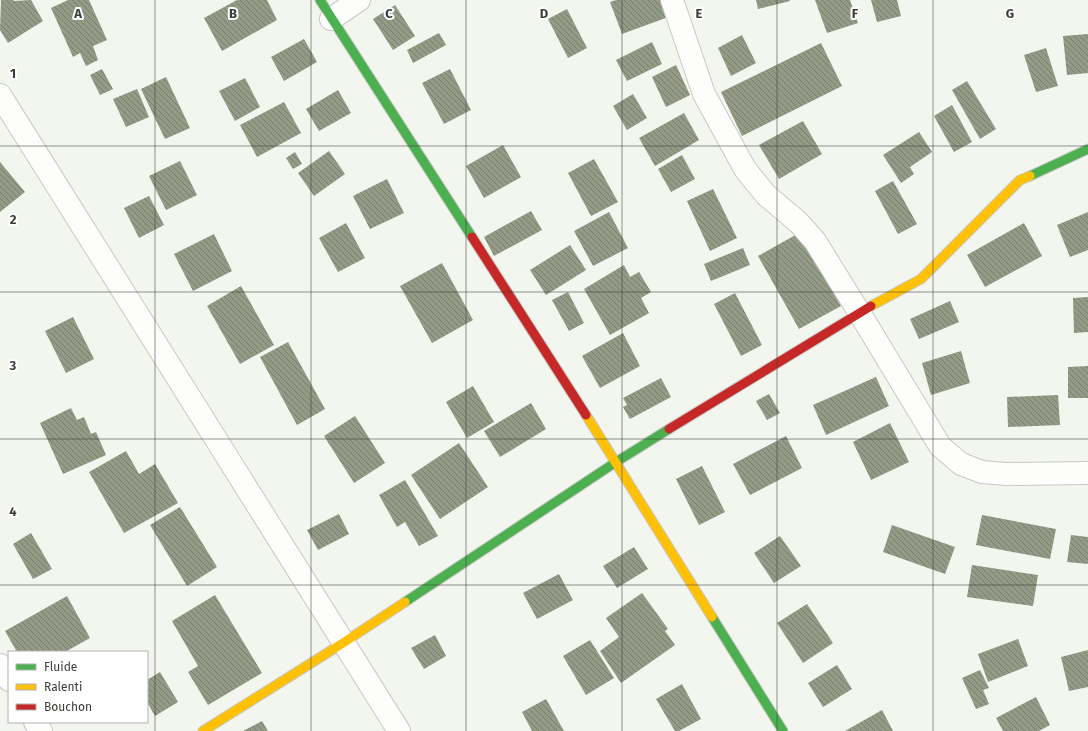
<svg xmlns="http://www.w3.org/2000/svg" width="1088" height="731" font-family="'Fira Sans',sans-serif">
	<defs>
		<pattern id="building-back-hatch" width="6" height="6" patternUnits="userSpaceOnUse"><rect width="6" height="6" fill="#939a86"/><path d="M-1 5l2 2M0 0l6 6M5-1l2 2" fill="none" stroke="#797f6f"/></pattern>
	</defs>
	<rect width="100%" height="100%" fill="#f3f6ee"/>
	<path fill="url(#building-back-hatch)" d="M 1,0 L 13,0 L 14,1 L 31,0 L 43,21 L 8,43 L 0,30 Z
		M 68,0 L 89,0 L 107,40 L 93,46 L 98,60 L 86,66 L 80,53 L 73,57 L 51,8 Z
		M 237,0 L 267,0 L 277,20 L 222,51 L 204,18 Z
		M 616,0 L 665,0 L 671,16 L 622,34 L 610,2 Z
		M 756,0 L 790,0 L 790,1 L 758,9 Z
		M 815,0 L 850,0 L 858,23 L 827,33 Z
		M 871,0 L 897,0 L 901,16 L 877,22 Z
		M 395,5 L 415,36 L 393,50 L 373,19 Z
		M 567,9 L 587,48 L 568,58 L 548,19 Z
		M 439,33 L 446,45 L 413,63 L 407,50 Z
		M 1088,34 L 1088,73 L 1067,75 L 1063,36 Z
		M 742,35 L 756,63 L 731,76 L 718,48 Z
		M 304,39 L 317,62 L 284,81 L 271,57 Z
		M 652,42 L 662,64 L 627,81 L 616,60 Z
		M 821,43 L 842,86 L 742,136 L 721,92 Z
		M 1046,48 L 1058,86 L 1036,92 L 1024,55 Z
		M 676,65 L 690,95 L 666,107 L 652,77 Z
		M 102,69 L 113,89 L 100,95 L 90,75 Z
		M 450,69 L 471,110 L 444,124 L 422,83 Z
		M 166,77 L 190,128 L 165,139 L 141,89 Z
		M 245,78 L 260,107 L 235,121 L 219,91 Z
		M 967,81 L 996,129 L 980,139 L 952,90 Z
		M 137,89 L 149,117 L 126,127 L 113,99 Z
		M 338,90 L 351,113 L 319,131 L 306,109 Z
		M 633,94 L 647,118 L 627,130 L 613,106 Z
		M 284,102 L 301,133 L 257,157 L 240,125 Z
		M 952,105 L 972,142 L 954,152 L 934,116 Z
		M 684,113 L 699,140 L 655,166 L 639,138 Z
		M 803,121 L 822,154 L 779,179 L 759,145 Z
		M 919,132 L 932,152 L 910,167 L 914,174 L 901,183 L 883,155 Z
		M 503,145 L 521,177 L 484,198 L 466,166 Z
		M 329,151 L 345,174 L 314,196 L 298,173 Z
		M 295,152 L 302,164 L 293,169 L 286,158 Z
		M 682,155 L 695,179 L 671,192 L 658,169 Z
		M 594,159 L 618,202 L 591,216 L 568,173 Z
		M 180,161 L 197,195 L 166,210 L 149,176 Z
		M 0,162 L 25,192 L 0,212 Z
		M 387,179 L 404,213 L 370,229 L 353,196 Z
		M 893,181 L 917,224 L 898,234 L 875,191 Z
		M 713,189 L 737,238 L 710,251 L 687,201 Z
		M 149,196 L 164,225 L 139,238 L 124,208 Z
		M 531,211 L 542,230 L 494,256 L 484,237 Z
		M 609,212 L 628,248 L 593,266 L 574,231 Z
		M 1088,212 L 1088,250 L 1070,257 L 1057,225 Z
		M 346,223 L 365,258 L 338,272 L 319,238 Z
		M 1024,223 L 1042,256 L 985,287 L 967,255 Z
		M 799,233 L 841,306 L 799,329 L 758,256 Z
		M 214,234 L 232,271 L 193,291 L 174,254 Z
		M 570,245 L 586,270 L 546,295 L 530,270 Z
		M 743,248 L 750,265 L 711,281 L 704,264 Z
		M 442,263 L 473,320 L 432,343 L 400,286 Z
		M 624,265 L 630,277 L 639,272 L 651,292 L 641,298 L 649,313 L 610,335 L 584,289 Z
		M 241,286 L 274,345 L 240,364 L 207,306 Z
		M 568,292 L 584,323 L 569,331 L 552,300 Z
		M 735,293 L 762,345 L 741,356 L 714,304 Z
		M 1088,297 L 1088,332 L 1074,333 L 1073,298 Z
		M 950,301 L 959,322 L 919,339 L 910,319 Z
		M 73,317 L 94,359 L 66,373 L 45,331 Z
		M 623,333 L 640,366 L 600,388 L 582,356 Z
		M 288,342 L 325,409 L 297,425 L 260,357 Z
		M 961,351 L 970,383 L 931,395 L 922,363 Z
		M 1088,366 L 1088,398 L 1068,398 L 1068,367 Z
		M 876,377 L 889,406 L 826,435 L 813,405 Z
		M 661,378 L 671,397 L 630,419 L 623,407 L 627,405 L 623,398 Z
		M 473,386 L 494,422 L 467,438 L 446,402 Z
		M 769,394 L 780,413 L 767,420 L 756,401 Z
		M 1058,395 L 1060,425 L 1008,427 L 1007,397 Z
		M 531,403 L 546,429 L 500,457 L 484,431 Z
		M 71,408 L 77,420 L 84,417 L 91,434 L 96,432 L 106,455 L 63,474 L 40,423 Z
		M 355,416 L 385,463 L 354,483 L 324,436 Z
		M 890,423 L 909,462 L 871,480 L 853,442 Z
		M 786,436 L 802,468 L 750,495 L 733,464 Z
		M 459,443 L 488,487 L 440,519 L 411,475 Z
		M 126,451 L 139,474 L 155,464 L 178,503 L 124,533 L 89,472 Z
		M 702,466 L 725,512 L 699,525 L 676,479 Z
		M 405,480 L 438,536 L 419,546 L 405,522 L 397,527 L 379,495 Z
		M 180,507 L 217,567 L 187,586 L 150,525 Z
		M 339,514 L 349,534 L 318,550 L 307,530 Z
		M 982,515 L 1056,529 L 1050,559 L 976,545 Z
		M 892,525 L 955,547 L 945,574 L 883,552 Z
		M 31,533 L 52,569 L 33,579 L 13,544 Z
		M 1071,535 L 1088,537 L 1088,564 L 1067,562 Z
		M 780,536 L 801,566 L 774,583 L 754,553 Z
		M 634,547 L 648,569 L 617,588 L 603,566 Z
		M 972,565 L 1038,575 L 1033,606 L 967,597 Z
		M 559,574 L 573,600 L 537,619 L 523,593 Z
		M 642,593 L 668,629 L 665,631 L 675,645 L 621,683 L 600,651 L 619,637 L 606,618 Z
		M 215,595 L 262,673 L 208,705 L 188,672 L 198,666 L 172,621 Z
		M 67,596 L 90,638 L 65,652 L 17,652 L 5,631 Z
		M 807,604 L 833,643 L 803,663 L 777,623 Z
		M 435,635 L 446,656 L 424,669 L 411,648 Z
		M 1018,639 L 1028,666 L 988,682 L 978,654 Z
		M 590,640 L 614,678 L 586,695 L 563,656 Z
		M 1088,650 L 1088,687 L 1069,691 L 1061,657 Z
		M 837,665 L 852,689 L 823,707 L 808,683 Z
		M 980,670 L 989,688 L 983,690 L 989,704 L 976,709 L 962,678 Z
		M 160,672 L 178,702 L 155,716 L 147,702 L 147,680 Z
		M 682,684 L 701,719 L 679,731 L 675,731 L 656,699 Z
		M 1036,697 L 1050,725 L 1039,731 L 1003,731 L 996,718 Z
		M 546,699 L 564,731 L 532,731 L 522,712 Z
		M 882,710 L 893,731 L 845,731 Z
		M 262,721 L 268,731 L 243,731 Z"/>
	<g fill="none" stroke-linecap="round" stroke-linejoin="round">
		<g stroke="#c7c9c4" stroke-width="24">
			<path id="street" d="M 672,0 L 704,94 L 745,169 L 766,195 L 798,222 L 815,241 L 859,312 L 940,446 L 961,464 L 982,472 L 1006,474 L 1088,473
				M 331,19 L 359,0
				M 0,95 L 399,731
				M 0,665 L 9,680
				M 35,722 L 41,731"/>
		</g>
		<g stroke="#c7c9c4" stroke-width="11">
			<path id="fast" d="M 320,0 L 472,237
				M 1030,176 L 1088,149
				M 405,602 L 616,462 L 669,429
				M 712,617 L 783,731"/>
		</g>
		<g stroke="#c7c9c4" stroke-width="11">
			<path id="slow" d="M 871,306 L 921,279 L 1020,180 L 1030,176
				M 586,415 L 712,617
				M 203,731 L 343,643 L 405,602"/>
		</g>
		<g stroke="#c7c9c4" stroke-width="11">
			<path id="jam" d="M 472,237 L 586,415
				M 669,429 L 871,306"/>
		</g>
		<use href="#street" stroke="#fdfefc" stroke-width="22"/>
		<use href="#fast" stroke="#4caf50" stroke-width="9"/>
		<use href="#slow" stroke="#ffc107" stroke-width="9"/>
		<use href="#jam" stroke="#c62828" stroke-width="9"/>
	</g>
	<path fill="none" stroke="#3b3e38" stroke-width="1" stroke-opacity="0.55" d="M 155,0 L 155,731M 311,0 L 311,731M 466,0 L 466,731M 622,0 L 622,731M 777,0 L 777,731M 933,0 L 933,731M 0,146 L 1088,146M 0,292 L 1088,292M 0,439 L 1088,439M 0,585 L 1088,585"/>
	<g font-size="13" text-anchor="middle" font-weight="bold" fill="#3b3e38" stroke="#fff" stroke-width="4" stroke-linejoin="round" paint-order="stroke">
		<text x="78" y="18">A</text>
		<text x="233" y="18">B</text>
		<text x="389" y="18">C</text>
		<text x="544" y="18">D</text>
		<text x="699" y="18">E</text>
		<text x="855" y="18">F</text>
		<text x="1010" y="18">G</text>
		<text x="13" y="78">1</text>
		<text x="13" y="224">2</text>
		<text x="13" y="370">3</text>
		<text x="13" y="516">4</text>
	</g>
	<rect x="8" y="651" width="140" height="72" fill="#ffffff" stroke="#b1b2af"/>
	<rect x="16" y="664" width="20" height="6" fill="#4caf50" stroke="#b1b2af"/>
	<text x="44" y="671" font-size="12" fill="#3b3e38">Fluide</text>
	<rect x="16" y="684" width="20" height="6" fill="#ffc107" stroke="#b1b2af"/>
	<text x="44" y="691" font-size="12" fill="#3b3e38">Ralenti</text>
	<rect x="16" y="704" width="20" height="6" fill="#c62828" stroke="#b1b2af"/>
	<text x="44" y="711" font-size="12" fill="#3b3e38">Bouchon</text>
</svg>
